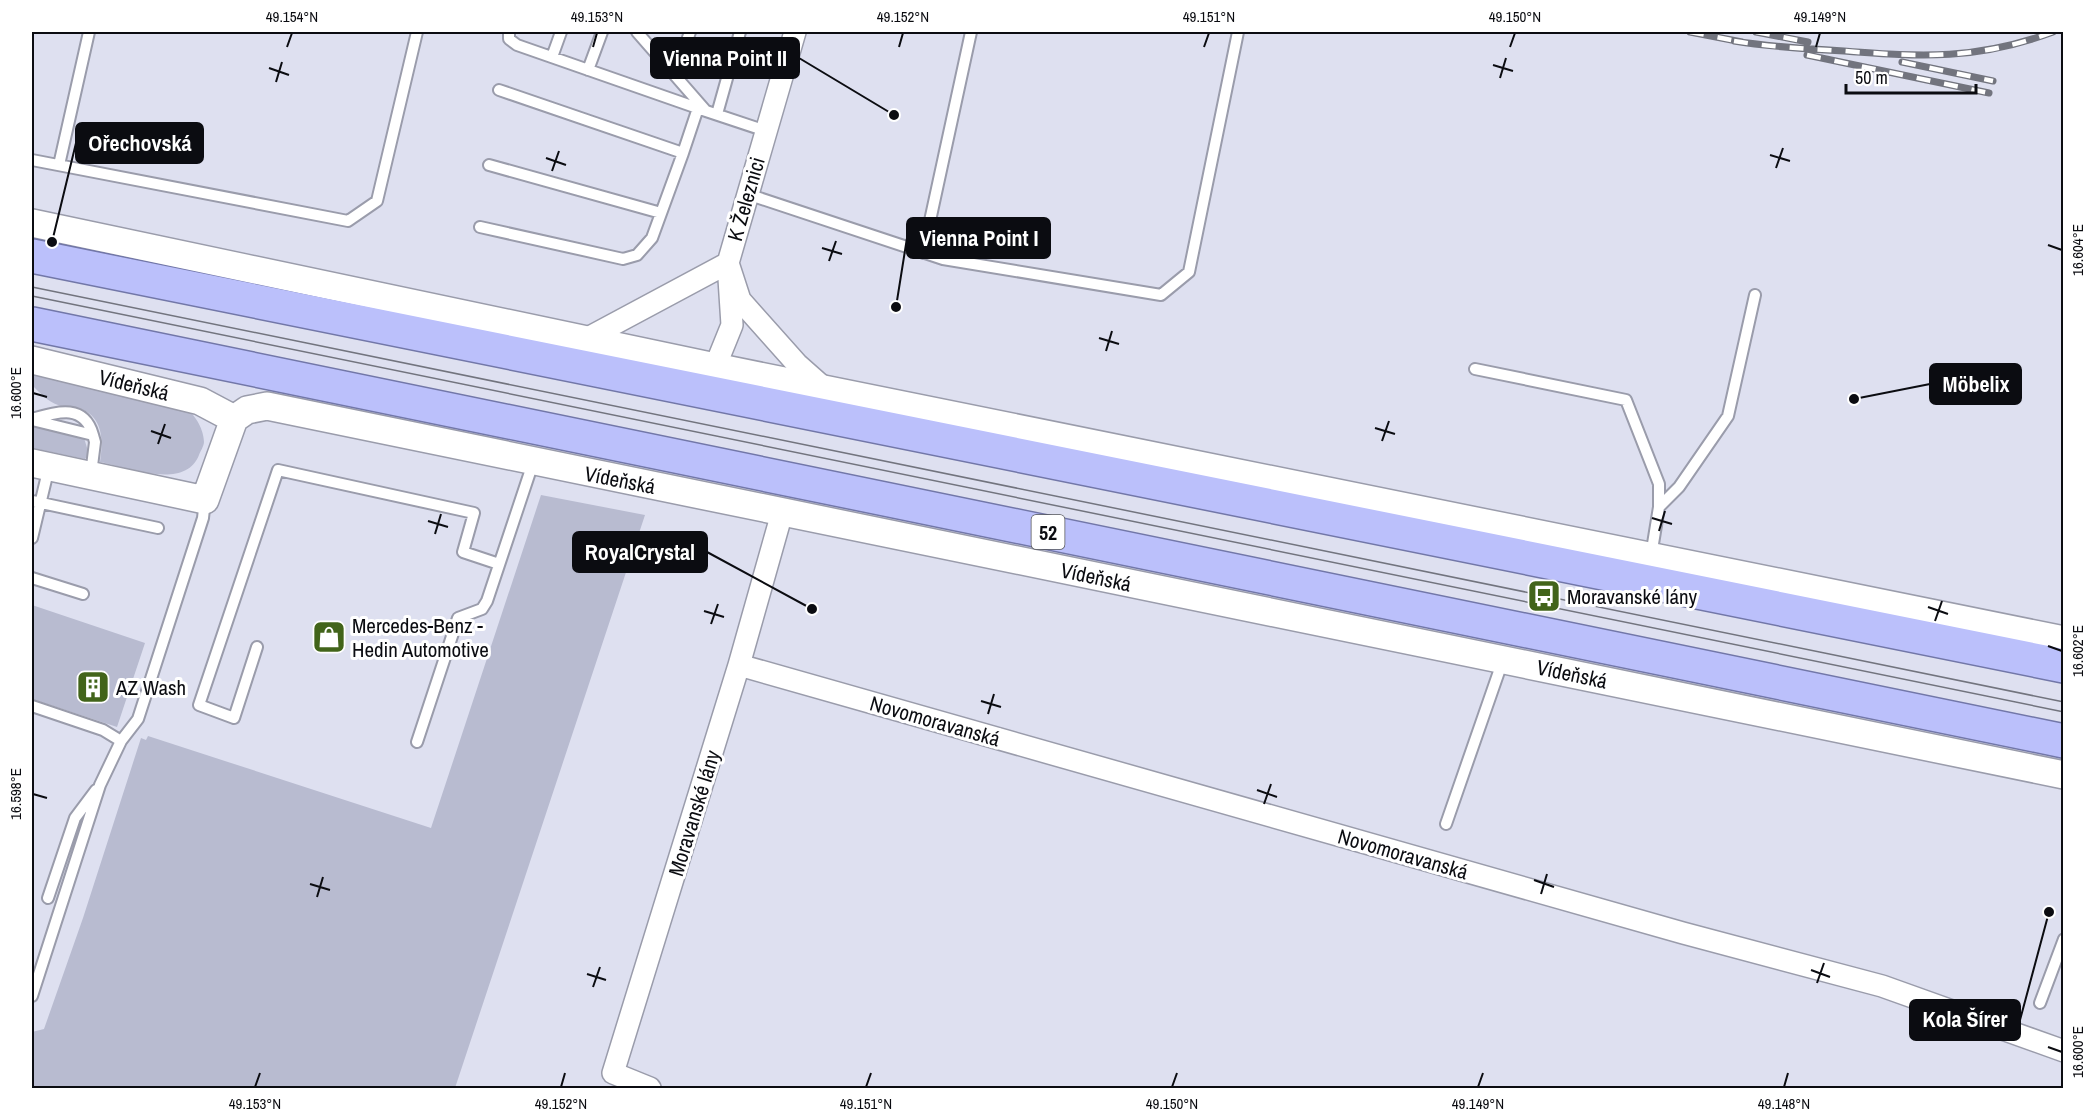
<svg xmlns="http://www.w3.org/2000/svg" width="2095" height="1120" font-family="'Archivo Narrow',sans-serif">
	<rect width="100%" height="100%" fill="#dee0f0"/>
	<path fill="#b8bbd0" d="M 32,369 L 187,410 C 196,415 204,431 204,442 C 204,446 200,452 199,455 C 185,491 128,467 100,462 C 103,442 104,418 81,409 C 74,406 65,408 58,405 C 48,402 39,392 32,385 Z
		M 41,426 L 84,438 L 89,454 L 85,459 L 32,448 L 32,427 Z
		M 541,495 L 645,515 L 455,1088 L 32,1088 L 32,1032 L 44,1029 L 83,918 L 141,738 L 146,740 L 148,736 L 431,828 Z
		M 32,605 L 145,643 L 117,727 L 32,699 Z"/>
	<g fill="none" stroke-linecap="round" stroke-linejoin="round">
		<g stroke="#9a9cab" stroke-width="14">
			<path id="service" d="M 509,32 L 509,39 L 517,45 L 706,111
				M 637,32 L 706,111 L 766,131
				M 552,57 L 561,32
				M 588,70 L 602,32
				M 675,75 L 690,32
				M 499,90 L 683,153 L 698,108
				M 717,114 L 740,32
				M 32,160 L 348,221 L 377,201 L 417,32
				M 59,165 L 89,32
				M 489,165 L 661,213
				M 747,194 L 943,259 L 1161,295 L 1189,272 L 1238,32
				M 480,227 L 623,259 L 637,255 L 652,238 L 683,153
				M 923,253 L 971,32
				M 1475,369 L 1626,400 L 1659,484 L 1659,507 L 1651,556
				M 32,419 C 57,412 84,403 93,435
				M 32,420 L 93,435 L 95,442 L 91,474
				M 32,501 L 158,528
				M 1659,507 L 1679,487 L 1728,416 L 1755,295
				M 32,538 L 49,467
				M 32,578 L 83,594
				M 257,647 L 234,718 L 199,705 L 278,470 L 474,513 L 463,552 L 499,564
				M 32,706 L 103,730 L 121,741 L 138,719 L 203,518 L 205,500
				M 417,742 L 458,618 L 482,609 L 487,601 L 533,463
				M 1446,824 L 1503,660
				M 48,898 L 75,818 L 96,790
				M 32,996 L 100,785 L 121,741
				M 2040,1003 L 2064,939"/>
		</g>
		<g stroke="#9a9cab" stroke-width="24">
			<path id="minor" d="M 586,339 L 728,263 L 740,300 L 797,364 L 823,387
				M 715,367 L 732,325 L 728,263 L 795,32
				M 739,665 L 1683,933 L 1882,986 L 2064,1051
				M 650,1088 L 613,1073 L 739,665 L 782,513"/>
		</g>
		<g stroke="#9a9cab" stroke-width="30">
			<path id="tertiary" d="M 32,223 L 715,367 L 2064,640
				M 32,360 L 200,401 L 234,419
				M 234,419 L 247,410 L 267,406 L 2064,775
				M 32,463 L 205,500 L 234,419"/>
		</g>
		<g stroke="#7277a8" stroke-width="36">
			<path id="trunk" d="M 32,256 L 2064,666
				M 32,324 L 2064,741"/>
		</g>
		<use href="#service" stroke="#fff" stroke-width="10"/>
		<use href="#minor" stroke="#fff" stroke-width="21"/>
		<use href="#tertiary" stroke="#fff" stroke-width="27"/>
		<use href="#trunk" stroke="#bbc0fb" stroke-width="33"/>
		<path stroke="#72747e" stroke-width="1.5" d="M 32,287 L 2064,702
			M 32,296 L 2064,712"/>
		<g stroke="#72747e" stroke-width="7">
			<path id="rail" d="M 1690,32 L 1742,42
				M 1756,32 L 1808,42
				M 1734,41 C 1770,47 1807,49 1844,51 C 1923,57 1977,60 2053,32
				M 1807,55 L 1989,93
				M 1902,62 L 1993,81"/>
		</g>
		<use href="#rail" stroke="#fff" stroke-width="4.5" stroke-dasharray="14" stroke-linecap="butt"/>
	</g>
	<path fill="none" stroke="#0b0c11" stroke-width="2" d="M 287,47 L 292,33M 593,47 L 597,33M 899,47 L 903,33M 1204,47 L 1209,33M 1510,47 L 1515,33M 1816,47 L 1820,33M 1493,65 L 1513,71M 269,68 L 289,75M 1500,78 L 1506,58M 276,82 L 282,62M 1770,155 L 1790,161M 546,158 L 566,165M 1776,168 L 1783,148M 552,171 L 559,151M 2048,245 L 2062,250M 822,248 L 842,254M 829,261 L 836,241M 1099,338 L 1119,344M 1106,351 L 1112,331M 33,393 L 47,397M 1375,428 L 1395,434M 151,431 L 171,438M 1382,441 L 1389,421M 158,444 L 165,424M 1652,518 L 1672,524M 428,521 L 448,527M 1659,531 L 1665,511M 435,534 L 441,514M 1928,607 L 1948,614M 704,611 L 724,617M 1935,621 L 1942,601M 711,624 L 718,604M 2048,646 L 2062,651M 981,701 L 1001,707M 988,714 L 994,694M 1257,790 L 1277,797M 33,794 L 47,798M 1264,804 L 1271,784M 1534,880 L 1554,887M 310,884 L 330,890M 1541,894 L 1547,874M 317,897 L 323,877M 1811,970 L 1830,977M 587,974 L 606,980M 1817,983 L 1824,963M 593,987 L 600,967M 2048,1047 L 2062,1052M 255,1087 L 260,1073M 561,1087 L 565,1073M 866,1087 L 871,1073M 1172,1087 L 1177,1073M 1478,1087 L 1483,1073M 1784,1087 L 1788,1073"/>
	<defs>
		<g id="bus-square" transform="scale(1.725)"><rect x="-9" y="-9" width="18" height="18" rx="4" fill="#42641a" stroke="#fff"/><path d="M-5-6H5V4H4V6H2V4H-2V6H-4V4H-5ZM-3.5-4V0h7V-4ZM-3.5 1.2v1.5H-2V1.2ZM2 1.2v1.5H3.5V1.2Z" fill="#fff"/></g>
		<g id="shop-square" transform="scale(1.725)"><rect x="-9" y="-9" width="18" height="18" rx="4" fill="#42641a" stroke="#fff"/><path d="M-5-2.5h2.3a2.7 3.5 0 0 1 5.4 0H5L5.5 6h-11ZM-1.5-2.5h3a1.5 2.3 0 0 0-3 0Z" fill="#fff"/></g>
		<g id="building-square" transform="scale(1.725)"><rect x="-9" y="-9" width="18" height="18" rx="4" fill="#42641a" stroke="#fff"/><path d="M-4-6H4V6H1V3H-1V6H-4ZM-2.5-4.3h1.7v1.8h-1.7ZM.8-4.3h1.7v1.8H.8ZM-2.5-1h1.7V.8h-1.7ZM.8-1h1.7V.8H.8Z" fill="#fff"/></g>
	</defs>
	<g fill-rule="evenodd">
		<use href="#bus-square" x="1544" y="596"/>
		<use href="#shop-square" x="329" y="637"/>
		<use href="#building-square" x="93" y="687"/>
	</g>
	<g text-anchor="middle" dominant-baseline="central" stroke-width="6" stroke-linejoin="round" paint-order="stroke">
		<rect fill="#fff" stroke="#545558" stroke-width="1.5" x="1031.5" y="515" width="33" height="34" rx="4.5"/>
		<g font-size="20" font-weight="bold" fill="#0b0c11">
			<text x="1048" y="532">52</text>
		</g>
		<g font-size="21" fill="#0b0c11" stroke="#fff">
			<text transform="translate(746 199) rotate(-74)">K Železnici</text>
			<text transform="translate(134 385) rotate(14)">Vídeňská</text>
			<text transform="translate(620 480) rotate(11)">Vídeňská</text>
			<text transform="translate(1096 577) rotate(12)">Vídeňská</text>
			<text transform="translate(1572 674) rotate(12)">Vídeňská</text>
			<text transform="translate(935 721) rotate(16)">Novomoravanská</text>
			<text transform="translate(694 813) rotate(-73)">Moravanské lány</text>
			<text transform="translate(1403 854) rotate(16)">Novomoravanská</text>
		</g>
		<g font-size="21" fill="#0b0c11" stroke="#fff" text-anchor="start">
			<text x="1567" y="596">Moravanské lány</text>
			<text x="352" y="625">Mercedes-Benz -<tspan x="352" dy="24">Hedin Automotive</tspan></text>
			<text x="116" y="687">AZ Wash</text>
		</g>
	</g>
	<path fill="none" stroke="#0b0c11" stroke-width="2" d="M894 115L799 58M52 242L76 143M896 307L907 238M1854 399L1930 384M812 609L707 552M2049 912L2020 1020"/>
	<g fill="#0b0c11" stroke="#fff" stroke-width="2">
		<circle cx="894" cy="115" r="6"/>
		<circle cx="52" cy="242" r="6"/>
		<circle cx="896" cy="307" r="6"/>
		<circle cx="1854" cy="399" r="6"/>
		<circle cx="812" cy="609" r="6"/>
		<circle cx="2049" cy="912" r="6"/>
	</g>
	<g fill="#0b0c11" stroke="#0b0c11" stroke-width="2">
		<rect x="651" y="38" width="148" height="40" rx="6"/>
		<rect x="76" y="123" width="127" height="40" rx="6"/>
		<rect x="907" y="218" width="143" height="40" rx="6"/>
		<rect x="1930" y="364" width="91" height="40" rx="6"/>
		<rect x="573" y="532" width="134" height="40" rx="6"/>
		<rect x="1910" y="1000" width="110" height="40" rx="6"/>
	</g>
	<g font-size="22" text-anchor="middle" font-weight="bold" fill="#fff">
		<text x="725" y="66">Vienna Point II</text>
		<text x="140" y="151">Ořechovská</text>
		<text x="979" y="246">Vienna Point I</text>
		<text x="1976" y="392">Möbelix</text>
		<text x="640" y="560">RoyalCrystal</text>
		<text x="1965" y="1027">Kola Šírer</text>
	</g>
	<rect width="2095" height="1120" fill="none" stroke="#ffffff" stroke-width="66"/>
	<path d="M1846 84v9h130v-9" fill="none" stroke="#0b0c11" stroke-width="3"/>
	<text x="1855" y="84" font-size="18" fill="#0b0c11" stroke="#ffffff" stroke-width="4.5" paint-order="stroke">50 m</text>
	<rect x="33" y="33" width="2029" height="1054" fill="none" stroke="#0b0c11" stroke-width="2"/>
	<g font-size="15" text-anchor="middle" fill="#0b0c11">
		<text x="292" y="22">49.154°N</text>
		<text x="597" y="22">49.153°N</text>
		<text x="903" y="22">49.152°N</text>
		<text x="1209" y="22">49.151°N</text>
		<text x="1515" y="22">49.150°N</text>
		<text x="1820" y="22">49.149°N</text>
		<text transform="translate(2078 250) rotate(-90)" y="5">16.604°E</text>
		<text transform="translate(16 393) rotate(-90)" y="5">16.600°E</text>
		<text transform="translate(2078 651) rotate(-90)" y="5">16.602°E</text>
		<text transform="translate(16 794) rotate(-90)" y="5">16.598°E</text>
		<text transform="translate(2078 1052) rotate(-90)" y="5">16.600°E</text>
		<text x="255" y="1109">49.153°N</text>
		<text x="561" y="1109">49.152°N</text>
		<text x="866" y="1109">49.151°N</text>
		<text x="1172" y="1109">49.150°N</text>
		<text x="1478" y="1109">49.149°N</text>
		<text x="1784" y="1109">49.148°N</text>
	</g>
</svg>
